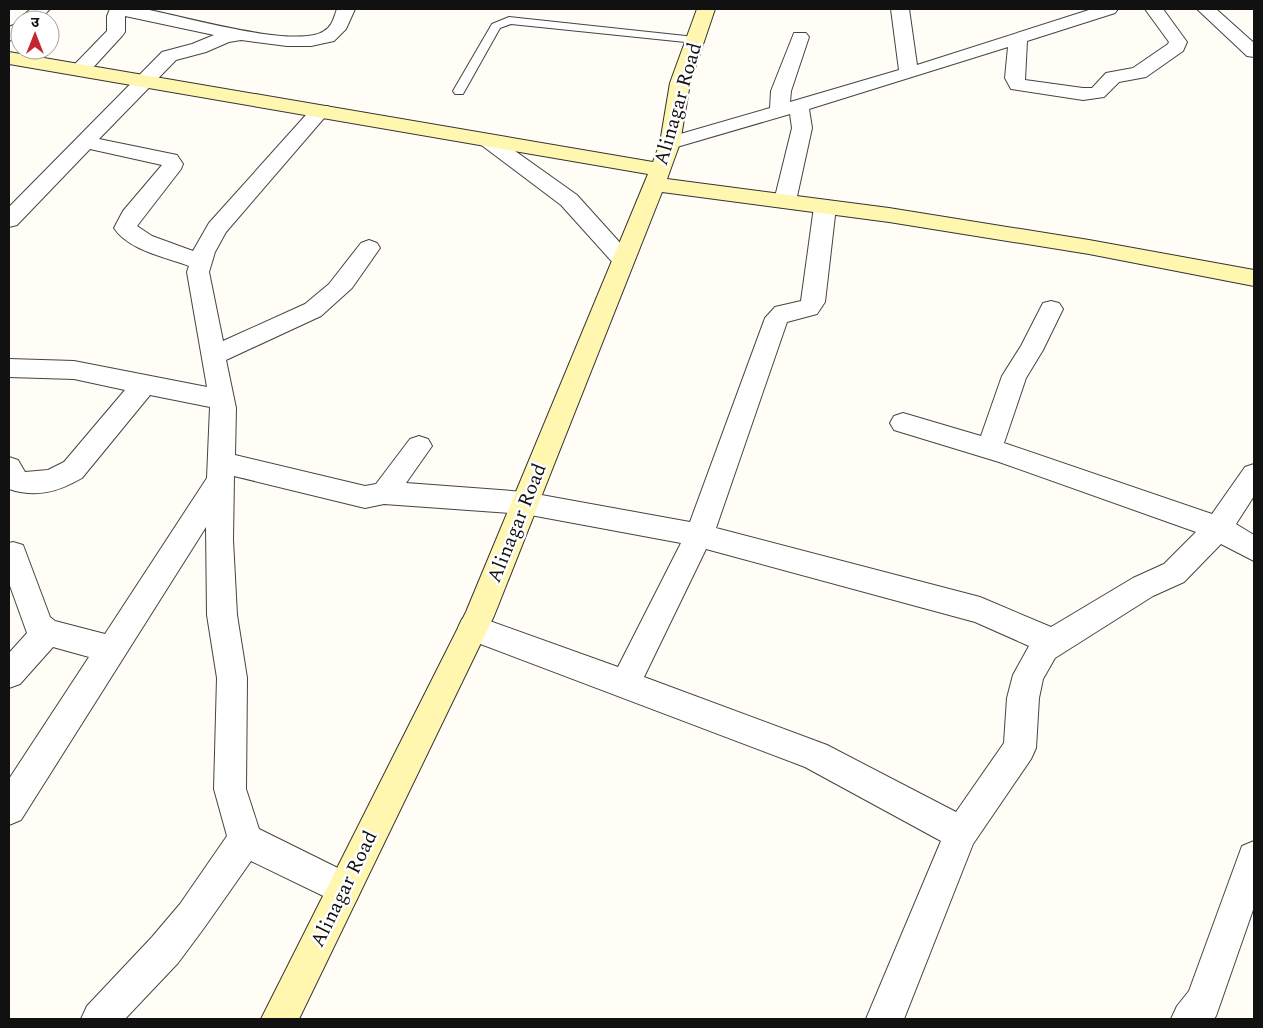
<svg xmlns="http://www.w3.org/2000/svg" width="1263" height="1028" font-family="Spectral,'Noto Sans Devanagari',serif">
	<rect width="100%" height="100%" fill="#fffdf5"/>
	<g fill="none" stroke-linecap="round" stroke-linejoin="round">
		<g stroke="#444" stroke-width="2">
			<path id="lane" d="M 509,17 L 695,37 L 701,40 L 695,43 L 511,24 L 500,28 L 463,94 L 455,94 L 453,91 L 492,24 Z"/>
		</g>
		<g stroke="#444" stroke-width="2">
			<path id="street" d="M 31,9 L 50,9 L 39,20 L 20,21 L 22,16 Z
				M 110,9 C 121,8 134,7 144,9 C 179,15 297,50 324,31 C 332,27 334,17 337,9 L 355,9 L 346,29 L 334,41 L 311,46 L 287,46 L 241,40 L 229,42 L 206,52 L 176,60 L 99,139 L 177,155 L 183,164 L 181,169 L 137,226 L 152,236 L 193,251 L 209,223 L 314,106 L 328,106 L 331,110 L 226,232 L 215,252 L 209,272 L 223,341 L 305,304 L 329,284 L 361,243 L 369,240 L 377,243 L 380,248 L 352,288 L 321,316 L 226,360 L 236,408 L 235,455 L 365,486 L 376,484 L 410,439 L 419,436 L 428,439 L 432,446 L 406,483 L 525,492 L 690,522 L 765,318 L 775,307 L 801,301 L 814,207 L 817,202 L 825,200 L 833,202 L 836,207 L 825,302 L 817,314 L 787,322 L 716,528 L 980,597 L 1051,627 L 1133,578 L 1164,564 L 1196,532 L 999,462 L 894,430 L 890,423 L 894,416 L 903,413 L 981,436 L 1002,376 L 1021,346 L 1043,303 L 1051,301 L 1059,303 L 1063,309 L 1043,350 L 1026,378 L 1004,443 L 1212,514 L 1245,467 L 1254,464 L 1254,496 L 1236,524 L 1254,535 L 1254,561 L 1221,544 L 1184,582 L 1153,596 L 1055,658 L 1043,679 L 1039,698 L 1036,748 L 1031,759 L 973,844 L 904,1019 L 866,1019 L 941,841 L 805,767 L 462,637 L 458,628 L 462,619 L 473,615 L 618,667 L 681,543 L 525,514 L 384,504 L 365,508 L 234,476 L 233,540 L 237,615 L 247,678 L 246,789 L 259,829 L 356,877 L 361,889 L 356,901 L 344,906 L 251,861 L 204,928 L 178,963 L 125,1019 L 81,1019 L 87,1006 L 152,937 L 180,904 L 227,836 L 214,789 L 217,678 L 207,615 L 206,527 L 21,820 L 9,825 L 9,779 L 89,657 L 53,647 L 20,684 L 9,688 L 9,653 L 27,633 L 9,583 L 9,543 L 13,542 L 23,545 L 50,617 L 55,621 L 105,634 L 207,478 L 210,407 L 150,395 L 82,478 C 58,492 36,498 9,489 L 9,457 L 18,460 L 25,472 L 48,470 L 64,462 L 125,390 L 74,379 L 9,377 L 9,359 L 74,361 L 207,387 L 187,272 L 189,266 C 165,257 128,250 114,228 L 123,211 L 162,165 L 90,149 L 17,225 L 9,227 L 9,207 L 162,52 L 192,44 L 214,35 L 125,16 L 125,32 L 122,36 L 88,73 L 74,73 L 72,69 L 74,65 L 107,31 L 107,16 ZM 706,549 L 975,622 L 1029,646 L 1013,675 L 1007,698 L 1004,743 L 956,812 L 827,745 L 644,677 Z
				M 891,9 L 909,9 L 917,65 L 1092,9 L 1118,9 L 1115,13 L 1027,41 L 1025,80 L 1083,88 L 1092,88 L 1106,73 L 1133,68 L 1168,44 L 1169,42 L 1145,9 L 1163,9 L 1187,42 L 1183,51 L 1146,77 L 1119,82 L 1104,97 L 1083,100 L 1011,89 L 1005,78 L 1008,47 L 809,109 L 812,128 L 796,201 L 793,206 L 785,208 L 777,206 L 774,201 L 792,128 L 790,114 L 670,149 L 663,147 L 660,143 L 663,139 L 770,108 L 771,91 L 794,33 L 806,33 L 809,37 L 791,91 L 790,102 L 899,70 Z
				M 1197,9 L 1216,9 L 1254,43 L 1254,57 L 1247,56 Z
				M 20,22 L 20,36 L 9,41 L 9,27 Z
				M 487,134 L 494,136 L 577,195 L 631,255 L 634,260 L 631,265 L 623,268 L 615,265 L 561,205 L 480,144 L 477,140 L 480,136 Z
				M 1254,841 L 1254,907 L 1216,1016 L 1214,1019 L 1171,1019 L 1177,1006 L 1189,991 L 1242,846 Z"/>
		</g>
		<g stroke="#333" stroke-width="2">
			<path id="secondary" d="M 697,9 L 715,9 L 690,83 L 680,143 L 667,179 L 889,208 L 1089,240 L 1254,270 L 1254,286 L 1089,254 L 889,222 L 662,192 L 494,616 L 299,1019 L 261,1019 L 466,612 L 648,174 L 9,64 L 9,52 L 653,162 L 660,143 L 670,83 Z"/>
		</g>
		<use href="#lane" fill="#fff" fill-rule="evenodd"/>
		<use href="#street" fill="#fff" fill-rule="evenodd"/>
		<use href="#secondary" fill="#fff6b0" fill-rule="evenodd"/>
	</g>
	<g text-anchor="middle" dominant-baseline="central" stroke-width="5" stroke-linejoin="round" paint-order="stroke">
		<g font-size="20" fill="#111" stroke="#fff">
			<text transform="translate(678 104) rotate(-74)">Alinagar Road</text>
			<text transform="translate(517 523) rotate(-68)">Alinagar Road</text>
			<text transform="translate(344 889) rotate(-64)">Alinagar Road</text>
		</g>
	</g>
	<rect width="1263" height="1028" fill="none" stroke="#111111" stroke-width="20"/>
	<g transform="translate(35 35)"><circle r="24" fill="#ffffff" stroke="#a0a0a0"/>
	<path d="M0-4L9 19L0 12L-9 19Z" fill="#c4262e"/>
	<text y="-8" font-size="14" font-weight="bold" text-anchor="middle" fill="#111111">उ</text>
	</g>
</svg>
